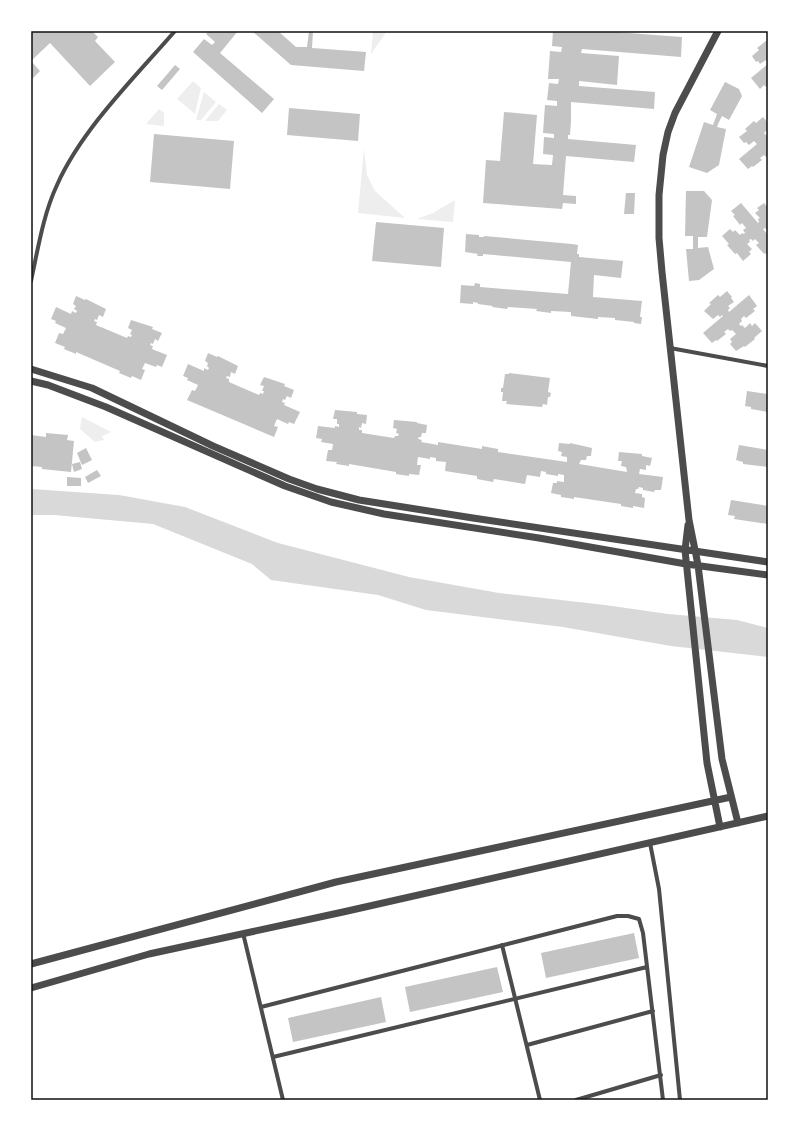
<svg xmlns="http://www.w3.org/2000/svg" width="799" height="1131" font-family="'Golos Text',sans-serif">
	<rect width="100%" height="100%" fill="#fff"/>
	<path fill="#eee" d="M 373,31 L 387,31 L 371,54 Z
		M 193,81 L 201,88 L 195,114 L 177,99 Z
		M 204,92 L 216,102 L 201,120 L 196,120 Z
		M 219,104 L 227,110 L 218,121 L 205,121 Z
		M 159,109 L 164,113 L 164,126 L 146,124 Z
		M 364,149 L 367,175 L 375,191 L 405,218 L 358,213 Z
		M 455,200 L 453,222 L 417,219 L 433,213 Z
		M 82,417 L 111,432 L 102,436 L 104,440 L 95,442 L 80,429 Z"/>
	<path fill="#d9d9d9" d="M 31,489 L 119,495 L 185,507 L 278,543 L 409,577 L 499,593 L 605,605 L 668,614 L 737,620 L 768,628 L 768,657 L 671,646 L 563,627 L 426,610 L 378,595 L 271,580 L 252,564 L 153,524 L 54,515 L 31,515 Z"/>
	<path fill="#c4c4c4" d="M 31,31 L 92,31 L 98,37 L 95,41 L 115,62 L 90,86 L 50,43 L 31,61 Z
		M 209,31 L 238,31 L 220,53 L 274,99 L 262,113 L 193,52 L 204,39 L 212,45 L 215,42 L 206,34 Z
		M 252,31 L 278,31 L 296,47 L 307,47 L 309,31 L 313,31 L 312,48 L 366,52 L 364,71 L 291,65 Z
		M 553,31 L 602,31 L 682,37 L 681,57 L 582,49 L 581,53 L 619,56 L 617,85 L 579,81 L 579,86 L 655,92 L 654,109 L 571,102 L 571,121 L 570,135 L 568,135 L 568,139 L 636,145 L 634,162 L 566,156 L 563,195 L 576,196 L 576,204 L 563,203 L 562,209 L 483,203 L 486,160 L 500,161 L 504,112 L 537,115 L 533,164 L 552,165 L 553,155 L 543,154 L 544,137 L 554,138 L 554,134 L 543,133 L 545,105 L 557,106 L 557,101 L 547,100 L 549,83 L 558,84 L 559,79 L 548,79 L 550,51 L 561,52 L 562,47 L 552,46 Z
		M 767,40 L 768,42 L 768,63 L 766,60 L 760,64 L 758,61 L 756,62 L 752,56 L 759,50 L 757,48 Z
		M 31,61 L 40,71 L 31,80 Z
		M 768,64 L 768,85 L 766,87 L 764,85 L 760,89 L 751,78 Z
		M 175,65 L 180,69 L 162,90 L 157,86 Z
		M 725,82 L 739,89 L 742,96 L 729,120 L 722,116 L 719,122 L 717,127 L 726,129 L 719,165 L 707,173 L 689,167 L 704,122 L 713,125 L 717,114 L 710,110 Z
		M 289,108 L 360,114 L 358,141 L 287,135 Z
		M 763,117 L 768,123 L 768,129 L 764,133 L 767,136 L 768,135 L 768,156 L 766,157 L 764,155 L 760,158 L 762,160 L 753,167 L 752,166 L 748,169 L 739,159 L 757,144 L 754,141 L 749,145 L 746,142 L 744,143 L 739,137 L 747,131 L 745,129 L 754,121 L 756,123 Z
		M 154,134 L 234,141 L 230,189 L 150,182 Z
		M 686,191 L 704,191 L 712,200 L 707,237 L 698,237 L 698,248 L 708,247 L 714,269 L 699,280 L 689,281 L 686,249 L 693,249 L 693,236 L 685,236 Z
		M 626,193 L 635,193 L 634,214 L 624,214 Z
		M 741,203 L 758,223 L 759,222 L 758,219 L 760,218 L 755,213 L 759,210 L 757,208 L 764,203 L 768,208 L 768,228 L 767,230 L 765,228 L 763,229 L 768,235 L 768,256 L 765,253 L 764,254 L 756,245 L 759,243 L 755,239 L 753,241 L 751,239 L 749,240 L 750,242 L 747,244 L 752,249 L 749,252 L 751,254 L 743,261 L 737,253 L 735,254 L 727,245 L 729,244 L 722,236 L 730,229 L 733,232 L 735,230 L 740,235 L 742,233 L 744,234 L 745,233 L 743,230 L 746,228 L 742,223 L 740,225 L 733,216 L 735,215 L 731,211 Z
		M 376,222 L 444,228 L 441,267 L 372,261 Z
		M 466,234 L 479,235 L 479,237 L 484,237 L 484,236 L 572,244 L 578,245 L 577,254 L 579,254 L 579,257 L 623,261 L 621,278 L 594,275 L 593,297 L 642,301 L 640,317 L 642,317 L 641,324 L 634,323 L 634,322 L 615,320 L 615,318 L 598,317 L 598,319 L 571,316 L 571,312 L 551,311 L 551,313 L 536,311 L 537,309 L 508,307 L 507,309 L 492,307 L 493,306 L 478,304 L 478,303 L 473,302 L 473,304 L 460,303 L 461,285 L 474,286 L 475,283 L 480,284 L 480,287 L 568,294 L 571,262 L 483,254 L 483,256 L 477,256 L 478,254 L 465,252 Z
		M 727,291 L 732,297 L 731,298 L 734,302 L 728,306 L 730,308 L 728,310 L 729,312 L 749,295 L 757,306 L 753,309 L 755,311 L 746,318 L 744,316 L 741,319 L 742,321 L 739,324 L 741,326 L 742,325 L 745,328 L 750,323 L 752,326 L 755,323 L 762,331 L 754,338 L 755,339 L 745,347 L 744,346 L 736,351 L 730,344 L 732,342 L 730,339 L 736,334 L 732,330 L 730,331 L 728,329 L 724,332 L 726,334 L 717,341 L 716,340 L 712,343 L 703,333 L 723,316 L 722,315 L 720,317 L 718,315 L 713,319 L 704,311 L 711,304 L 709,303 L 718,295 L 720,297 Z
		M 76,296 L 85,300 L 86,299 L 106,309 L 103,317 L 99,315 L 97,320 L 95,319 L 94,321 L 97,322 L 96,325 L 127,338 L 128,336 L 131,337 L 132,335 L 130,334 L 132,330 L 128,328 L 131,320 L 153,327 L 152,329 L 162,333 L 158,341 L 155,339 L 153,344 L 151,343 L 150,345 L 153,346 L 152,349 L 167,355 L 162,367 L 157,365 L 156,367 L 145,363 L 142,369 L 145,370 L 141,380 L 132,376 L 131,378 L 119,373 L 120,371 L 76,352 L 76,354 L 64,349 L 65,347 L 55,343 L 59,333 L 63,334 L 66,328 L 55,323 L 56,321 L 51,319 L 56,307 L 71,314 L 72,311 L 76,313 L 77,311 L 74,309 L 76,306 L 73,304 Z
		M 208,353 L 217,357 L 218,356 L 238,366 L 235,374 L 231,372 L 230,377 L 227,376 L 226,378 L 229,379 L 229,382 L 259,395 L 260,393 L 263,394 L 264,391 L 262,391 L 264,386 L 260,385 L 264,377 L 285,384 L 284,386 L 294,390 L 291,398 L 287,396 L 285,400 L 283,399 L 282,402 L 285,403 L 284,405 L 300,412 L 294,424 L 289,422 L 288,424 L 277,419 L 274,426 L 278,427 L 274,437 L 187,400 L 192,390 L 195,391 L 198,385 L 187,380 L 188,378 L 183,376 L 188,364 L 204,371 L 204,368 L 208,370 L 209,368 L 207,366 L 208,363 L 205,361 Z
		M 509,373 L 550,378 L 548,392 L 551,393 L 550,397 L 548,397 L 547,405 L 543,404 L 542,407 L 506,404 L 507,401 L 502,401 L 503,392 L 501,392 L 501,388 L 503,388 L 505,374 L 509,374 Z
		M 747,391 L 768,394 L 768,412 L 751,409 L 751,407 L 745,406 Z
		M 335,410 L 357,412 L 357,414 L 367,415 L 366,424 L 362,423 L 361,428 L 359,427 L 359,430 L 362,430 L 362,433 L 394,438 L 395,436 L 398,436 L 399,434 L 396,433 L 397,429 L 393,428 L 394,420 L 417,422 L 417,423 L 427,425 L 426,433 L 422,433 L 421,437 L 419,437 L 418,439 L 422,440 L 421,442 L 438,445 L 438,442 L 482,449 L 482,446 L 498,449 L 498,452 L 567,462 L 567,457 L 561,456 L 562,452 L 558,451 L 559,443 L 570,444 L 570,443 L 592,448 L 591,456 L 587,456 L 586,460 L 581,460 L 579,464 L 627,472 L 626,467 L 621,466 L 622,461 L 618,461 L 619,452 L 642,454 L 642,456 L 652,458 L 650,466 L 646,465 L 646,470 L 640,469 L 639,474 L 663,477 L 661,490 L 655,490 L 654,492 L 643,490 L 643,488 L 639,487 L 638,489 L 636,489 L 635,493 L 642,494 L 642,497 L 645,498 L 644,508 L 633,506 L 633,508 L 621,506 L 621,504 L 574,497 L 574,499 L 561,497 L 561,495 L 551,493 L 553,483 L 557,483 L 557,481 L 564,482 L 564,475 L 558,474 L 558,476 L 546,474 L 546,472 L 541,471 L 540,477 L 527,475 L 525,484 L 494,479 L 493,482 L 477,479 L 477,476 L 445,471 L 446,462 L 436,461 L 436,458 L 430,457 L 430,459 L 418,457 L 417,465 L 421,465 L 419,475 L 409,474 L 409,476 L 396,474 L 396,472 L 349,464 L 349,466 L 336,464 L 337,462 L 326,461 L 328,450 L 332,450 L 333,444 L 321,442 L 322,439 L 316,438 L 318,426 L 335,428 L 335,426 L 339,427 L 339,424 L 337,424 L 337,419 L 333,419 Z
		M 46,433 L 68,435 L 67,440 L 74,441 L 71,472 L 42,469 L 42,467 L 31,466 L 31,435 L 46,437 Z
		M 739,445 L 768,450 L 768,467 L 743,464 L 743,462 L 736,460 Z
		M 86,448 L 92,460 L 82,465 L 77,453 Z
		M 80,462 L 82,469 L 74,472 L 72,464 Z
		M 97,470 L 101,476 L 88,483 L 85,477 Z
		M 67,477 L 81,478 L 81,486 L 67,486 Z
		M 731,500 L 768,506 L 768,524 L 734,519 L 735,516 L 728,515 Z
		M 634,933 L 639,958 L 546,978 L 541,953 Z
		M 497,967 L 503,992 L 410,1012 L 405,987 Z
		M 381,997 L 386,1022 L 293,1042 L 288,1018 Z"/>
	<g fill="none" stroke-linecap="round" stroke-linejoin="round">
		<path stroke="#4c4c4c" stroke-width="4" d="M 31,281 C 38,249 43,215 57,185 C 82,129 135,77 175,31
			M 670,348 L 768,366
			M 650,843 L 659,889 L 680,1100
			M 243,933 L 283,1100
			M 502,945 L 540,1100
			M 261,1007 L 617,916 L 628,916 L 639,919 L 643,933 L 663,1100
			M 527,1045 L 653,1011
			M 273,1057 L 647,967
			M 576,1100 L 661,1075"/>
		<path stroke="#4c4c4c" stroke-width="7" d="M 718,31 L 675,113 L 668,132 L 663,155 L 659,195 L 659,238 L 662,272 L 689,520 L 698,565 L 722,759 L 738,823
			M 31,369 L 92,388 L 213,446 L 289,479 L 317,489 L 359,500 L 473,518 L 768,562
			M 31,381 L 48,385 L 106,407 L 285,486 L 331,502 L 384,514 L 539,538 L 686,564 L 768,575
			M 688,525 L 685,550 L 707,763 L 720,827
			M 31,964 L 336,882 L 731,797
			M 31,988 L 149,954 L 343,912 L 768,816"/>
	</g>
	<rect width="799" height="1131" fill="none" stroke="#ffffff" stroke-width="64"/>
	<rect x="32" y="32" width="735" height="1067" fill="none" stroke="#111" stroke-width="1.5"/>
</svg>
